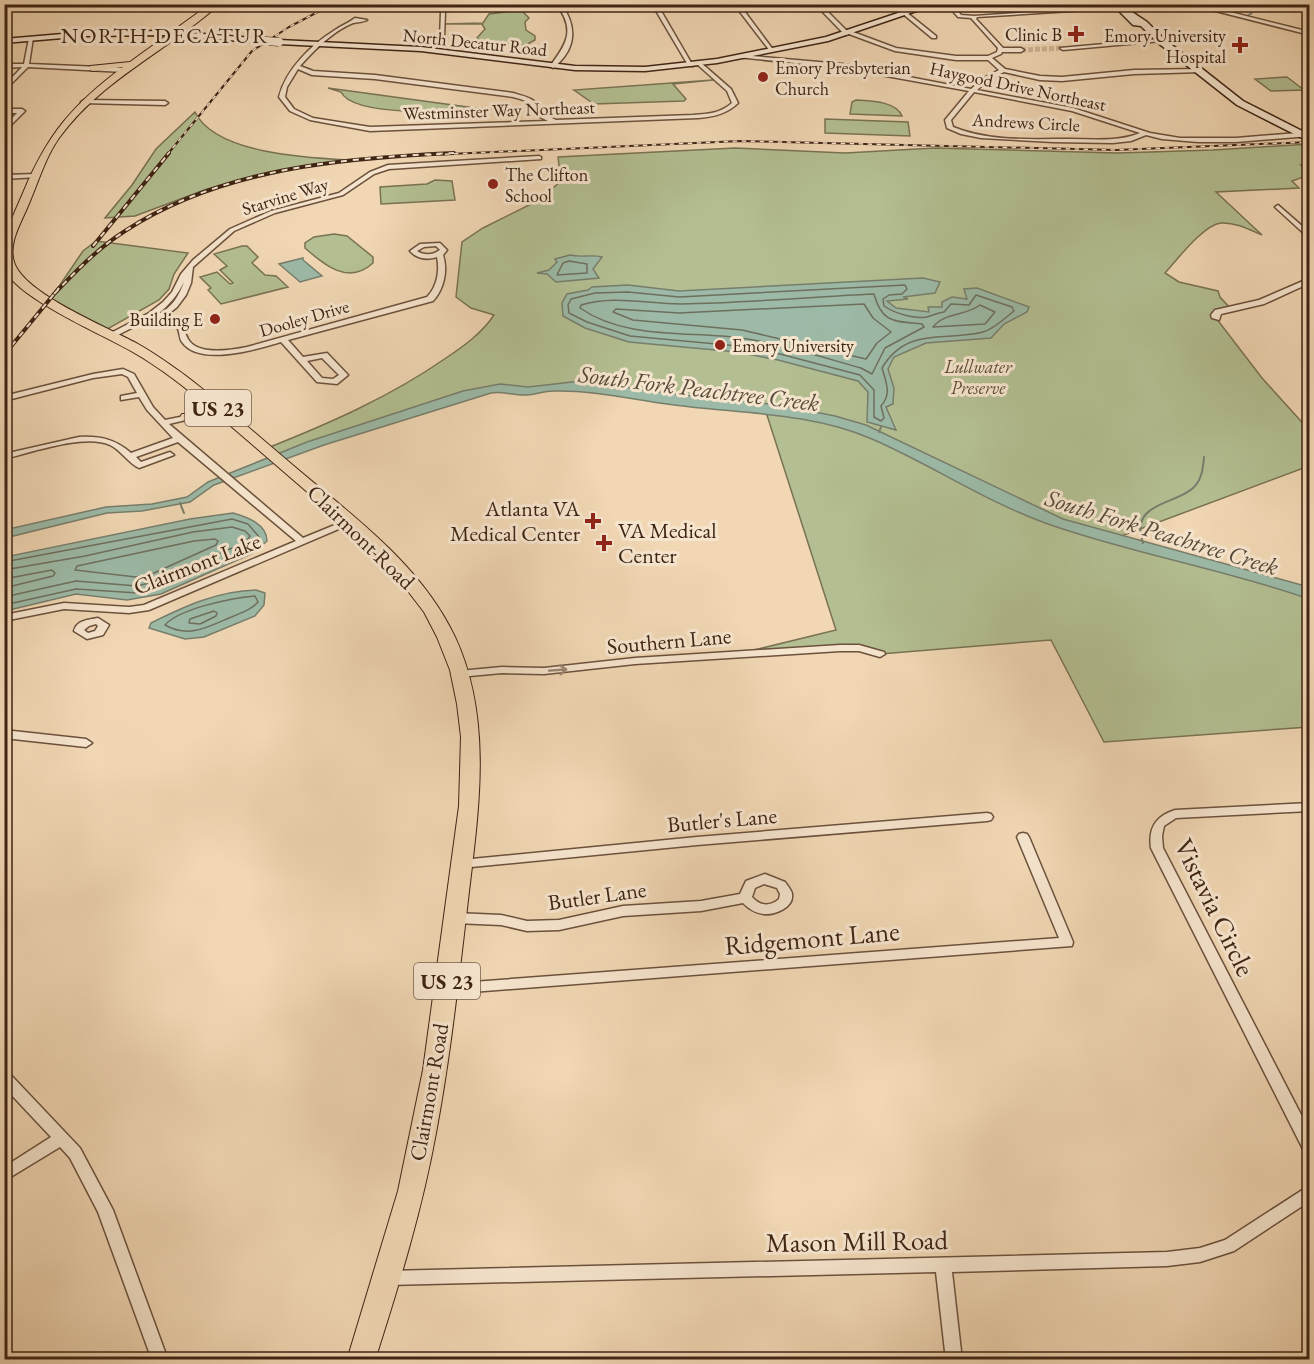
<svg xmlns="http://www.w3.org/2000/svg" width="1314" height="1364" font-family="'EB Garamond',serif">
	<rect width="100%" height="100%" fill="#f1d7b4"/>
	<filter id="stains"><feTurbulence type="fractalNoise" baseFrequency=".00333" numOctaves="4"/><feColorMatrix values="0 0 0 0 .2 0 0 0 0 .09 0 0 0 0 .02 0 0 0 .5 -.17"/></filter>
	<radialGradient id="worn" r=".72"><stop offset=".6" stop-color="#630" stop-opacity="0"/><stop offset="1" stop-color="#630" stop-opacity=".3"/></radialGradient>
	<path fill="#b3bf92" stroke="#797253" stroke-width="1.5" d="M 521,10 L 529,18 L 525,22 L 526,30 L 535,36 L 535,40 L 526,45 L 482,42 L 477,38 L 485,29 L 482,24 L 443,24 L 483,23 L 489,14 Z
		M 1287,77 L 1304,90 L 1271,91 L 1255,79 Z
		M 713,80 L 673,84 L 686,99 L 684,101 L 594,104 L 574,90 Z
		M 328,88 L 475,108 L 532,107 C 497,108 356,123 341,92 Z
		M 856,100 C 870,101 896,101 902,116 L 850,114 L 852,102 Z
		M 195,112 C 215,154 309,158 350,160 L 298,168 L 207,189 L 135,216 L 105,218 L 132,185 L 156,149 Z
		M 825,119 L 908,122 L 910,136 L 825,133 Z
		M 1309,144 L 1309,166 L 1301,165 L 1309,175 L 1292,181 L 1299,188 L 1216,192 L 1262,235 C 1250,230 1235,222 1221,223 C 1203,225 1177,260 1165,273 L 1179,282 L 1218,291 L 1220,297 L 1231,309 L 1222,310 L 1216,318 L 1262,378 L 1309,430 L 1309,466 L 1116,538 L 1309,594 L 1309,727 L 1104,742 L 1051,640 L 880,654 L 859,648 L 734,655 L 836,630 L 765,409 L 590,387 L 486,390 L 277,459 L 265,449 C 328,424 390,397 446,358 C 464,346 482,333 494,315 L 471,308 L 456,297 L 462,242 L 483,228 L 539,200 L 561,181 L 558,157 L 735,148 L 845,153 L 935,148 L 1118,153 L 1213,150 Z
		M 435,180 L 452,181 L 455,200 L 381,204 L 380,187 L 427,184 Z
		M 334,234 L 347,236 L 373,257 L 373,263 C 348,286 323,264 305,248 L 305,243 L 314,237 Z
		M 96,241 L 188,253 L 174,274 L 169,289 L 159,300 L 104,331 L 49,301 L 83,251 Z
		M 242,246 L 247,246 L 258,257 L 252,263 L 265,275 L 276,276 L 288,287 L 221,304 L 208,290 L 211,288 L 200,277 L 217,272 L 230,284 L 233,283 L 220,270 L 227,266 L 214,254 Z"/>
	<path fill="#9cbaa7" stroke="#777e6c" stroke-width="1.5" d="M 570,255 C 581,258 591,254 602,257 L 593,269 L 599,278 L 556,282 L 547,274 L 537,273 L 549,270 L 557,262 L 555,259 Z
		M 303,258 L 303,260 L 322,276 L 300,282 L 279,264 Z
		M 923,278 L 940,282 L 935,293 L 903,297 L 908,299 L 887,301 L 896,308 L 929,312 L 928,307 L 942,307 L 942,302 L 952,297 L 967,299 L 964,289 L 977,288 L 1029,307 L 1027,312 L 1004,324 L 991,338 L 926,343 L 894,357 L 888,369 L 894,388 L 893,404 L 886,407 L 896,430 L 867,422 L 868,392 L 858,381 L 778,360 L 737,352 L 629,342 L 585,328 L 563,316 L 562,303 L 567,294 L 588,290 L 592,287 L 628,285 L 679,291 Z
		M 581,381 L 674,394 L 780,405 L 835,416 L 866,425 L 1063,519 L 1309,587 L 1309,599 C 1224,569 1133,554 1048,524 C 986,502 932,465 872,439 C 807,411 735,414 667,404 C 630,399 592,390 554,391 C 545,391 536,394 527,395 C 515,396 504,391 491,393 L 324,445 L 214,485 L 190,502 L 142,511 L 107,513 L 5,538 L 4,530 L 106,507 L 152,504 L 187,497 L 208,482 L 307,442 L 463,391 L 500,384 L 528,387 Z
		M 233,513 C 247,517 267,524 267,541 L 253,553 L 161,594 L 127,600 L 76,594 L 5,611 L 5,557 L 190,519 Z
		M 256,590 L 265,593 L 264,605 L 255,616 L 204,637 L 185,639 L 149,628 L 151,623 C 185,606 218,591 256,590 Z"/>
	<g fill="none" stroke-linecap="round" stroke-linejoin="round">
		<path stroke="#6e6f5e" stroke-width="1.5" d="M 569,261 L 587,264 L 587,273 L 557,275 L 563,263 Z
			M 905,285 L 907,289 L 902,294 L 889,295 L 883,299 L 884,306 C 894,313 918,321 930,316 C 936,314 938,313 944,312 L 951,304 L 969,305 L 976,295 L 1012,307 L 1014,311 C 1005,318 994,329 983,332 C 944,342 907,326 882,368 C 886,382 892,394 881,406 L 884,418 L 881,421 L 874,417 L 874,390 L 860,375 L 780,354 L 738,346 L 630,336 L 587,322 L 569,313 L 568,305 L 571,299 L 595,293 L 628,292 L 679,297 Z
			M 874,294 C 882,324 895,321 922,324 L 924,327 L 885,348 L 872,374 L 861,368 C 821,357 782,344 741,338 C 688,331 626,340 580,308 L 581,305 C 615,295 646,304 681,304 C 745,303 810,297 874,294 Z
			M 864,304 L 873,318 L 891,332 L 877,343 L 866,359 L 742,330 L 633,320 L 613,312 L 616,309 L 679,313 Z
			M 980,305 L 995,312 L 985,324 L 933,327 C 945,312 966,316 980,305 Z
			M 215,539 L 218,541 L 216,545 L 154,573 L 136,577 L 75,570 L 77,566 L 194,541 Z
			M 4,562 L 232,519 L 248,524 L 260,538 L 249,548 L 159,588 L 138,593 L 76,589 L 4,605
			M 4,570 L 85,556 L 193,532 L 232,527 L 245,531 L 250,536 L 246,542 L 157,581 L 137,586 L 76,581 L 4,597
			M 4,579 L 52,570 L 55,573 L 53,576 L 4,588
			M 255,596 L 258,602 C 250,611 240,613 229,618 C 206,628 188,638 165,625 C 180,608 233,598 255,596 Z
			M 214,611 L 217,613 L 216,616 L 200,624 L 189,623 L 190,619 Z"/>
		<path stroke="#777e6c" stroke-width="1.5" d="M 1269,7 L 1273,4
			M 1245,17 L 1252,13"/>
		<path stroke="#777e6c" stroke-width="2" d="M 879,432 L 881,427
			M 180,503 L 184,513
			M 1143,543 C 1129,502 1175,505 1193,488 C 1202,480 1203,468 1204,457"/>
		<path stroke="#cdb394" stroke-width="5" stroke-dasharray="5 2" stroke-linecap="butt" d="M 1021,50 L 1063,48"/>
		<g stroke="#6c513c" stroke-width="3">
			<path id="minor" d="M 449,4 L 455,4 L 445,12 L 444,38 L 433,51 L 429,51 L 440,38 L 441,12 Z
				M 556,4 L 561,4 C 578,27 576,50 553,68 L 550,66 C 567,44 576,29 556,4 Z
				M 652,4 L 657,4 L 693,66 L 688,65 Z
				M 734,4 L 739,4 L 774,51 L 770,51 Z
				M 815,4 L 820,4 L 849,33 L 853,32 L 896,48 L 956,56 L 988,56 L 997,52 L 998,48 L 971,18 L 958,17 L 950,8 L 931,7 L 929,5 L 952,4 L 961,15 L 974,16 L 1148,4 L 1182,4 L 977,17 L 976,19 L 1003,48 L 1021,48 L 1024,50 L 1021,52 L 1002,52 L 1001,54 L 992,58 L 1005,69 L 1040,76 L 1062,77 L 1134,70 L 1200,69 L 1202,72 L 1134,74 L 1062,81 L 1040,80 L 1004,72 L 988,80 L 977,90 L 1073,108 L 1150,133 L 1180,138 L 1236,138 L 1310,132 L 1310,136 L 1236,142 L 1198,142 L 1162,139 L 1146,135 L 1131,141 L 1113,143 L 1053,142 L 981,138 L 961,134 L 947,128 L 945,120 L 969,91 L 842,68 L 737,57 L 740,55 L 842,64 L 971,89 L 984,78 L 999,70 L 988,60 L 956,60 L 895,51 L 849,34 L 845,35 ZM 974,92 L 1072,111 L 1140,133 C 1119,142 1094,139 1071,139 C 1033,139 989,142 953,127 L 951,120 Z
				M 891,4 L 896,4 L 936,36 L 936,38 L 932,38 Z
				M 1188,4 L 1198,4 L 1310,32 L 1310,35 Z
				M 355,18 L 367,20 C 363,22 358,22 353,23 C 333,31 314,50 300,66 L 313,71 L 375,75 L 513,93 C 527,97 538,99 543,114 L 556,120 L 693,115 C 708,114 721,113 732,103 L 727,91 L 698,65 L 700,62 L 731,89 L 738,103 C 727,114 713,117 698,118 L 370,131 L 310,120 L 290,111 L 279,97 C 286,69 311,45 335,30 C 342,25 349,23 355,18 ZM 298,69 L 312,75 L 375,79 L 513,97 C 526,100 533,103 538,116 L 548,121 L 370,127 L 313,118 L 294,109 L 285,97 L 287,87 Z
				M 31,37 L 33,38 L 29,64 L 124,68 L 127,70 L 124,72 L 28,67 L 4,91 L 4,86 L 22,67 L 4,68 L 4,64 L 24,64 L 29,38 Z
				M 1160,39 L 1162,41 L 1063,50 L 1060,48 Z
				M 84,100 L 165,101 L 168,103 L 165,105 L 82,103 L 81,102 Z
				M 4,109 L 22,109 L 25,111 L 7,129 L 4,126 L 17,113 L 4,113 Z
				M 539,156 L 541,157 L 541,159 L 389,169 L 374,174 L 343,195 L 275,213 L 234,231 L 193,267 L 191,283 L 186,295 L 177,307 L 166,316 C 183,321 181,325 188,339 C 197,356 232,350 247,347 L 427,297 C 437,287 440,271 437,257 C 427,260 417,259 410,251 L 420,244 L 440,243 L 447,250 L 443,255 C 448,270 444,289 433,301 L 288,340 L 303,357 L 327,353 L 348,375 L 337,384 L 317,382 L 281,342 C 258,349 199,367 182,342 C 179,338 180,333 178,329 C 173,320 162,319 153,317 L 114,337 L 107,335 L 149,313 L 163,302 L 172,292 L 181,274 L 193,260 L 230,229 L 271,211 L 339,193 L 370,172 L 388,165 ZM 436,246 L 440,250 C 433,255 425,256 417,251 L 424,247 ZM 184,282 C 179,296 171,309 158,314 C 169,305 177,296 184,282 ZM 322,358 L 339,375 L 333,379 L 322,378 L 307,361 Z
				M 36,174 L 38,175 L 38,177 L 4,179 L 4,175 Z
				M 1278,205 L 1310,233 L 1310,239 L 1276,208 L 1275,207 Z
				M 1310,278 L 1310,283 L 1264,304 L 1221,314 L 1219,320 L 1212,318 L 1211,315 L 1215,310 L 1259,300 Z
				M 123,369 L 134,374 L 153,407 L 165,420 L 190,415 L 190,419 L 169,424 L 303,538 L 347,520 L 353,520 L 355,522 L 149,610 L 129,613 L 64,609 L 4,621 L 4,615 L 64,603 L 129,607 L 144,605 L 296,541 L 178,442 L 136,457 L 141,462 L 170,452 L 174,455 L 139,468 C 128,463 121,450 110,445 C 85,433 30,453 4,459 L 4,454 L 79,437 C 100,436 115,439 131,453 L 173,438 L 147,410 L 139,397 L 121,400 L 121,396 L 137,393 L 128,377 L 122,374 L 93,378 L 4,401 L 4,396 L 93,374 Z
				M 98,618 L 109,625 L 103,635 L 87,639 L 74,631 C 77,620 88,620 98,618 ZM 96,624 L 98,626 L 95,631 L 88,633 L 84,630 L 89,626 Z
				M 840,645 L 859,645 L 884,652 L 885,654 L 880,657 L 859,651 L 840,651 L 635,664 L 544,674 L 502,673 L 459,677 L 454,674 L 459,671 L 502,667 L 544,668 L 635,658 Z
				M 4,730 L 86,739 L 92,743 L 86,747 L 4,738 Z
				M 1310,803 L 1310,811 L 1176,818 L 1164,826 L 1162,836 L 1163,848 L 1310,1132 L 1310,1154 L 1305,1153 L 1151,848 C 1148,828 1156,816 1175,810 Z
				M 987,813 L 991,814 L 993,817 L 991,820 L 987,821 L 697,845 L 461,868 L 457,867 L 455,864 L 457,861 L 461,860 L 697,837 Z
				M 1023,833 L 1027,834 L 1029,837 L 1073,942 L 1072,946 L 446,994 L 441,993 L 439,989 L 441,985 L 446,984 L 1059,938 L 1017,837 L 1019,834 Z
				M 765,874 L 785,882 C 787,885 792,891 792,894 C 794,908 774,915 764,914 C 755,913 749,909 743,903 L 701,911 L 623,916 L 559,930 L 527,931 L 501,925 L 455,923 L 451,921 L 449,918 L 451,915 L 455,913 L 501,915 L 527,921 L 559,920 L 623,906 L 701,901 L 740,894 L 746,881 ZM 764,884 L 777,888 L 780,894 L 779,899 C 770,907 760,906 752,897 L 755,888 Z
				M 4,1071 L 9,1073 L 80,1148 L 113,1210 L 168,1360 L 152,1360 L 98,1212 L 70,1158 L 60,1147 L 4,1181 L 4,1167 L 51,1137 L 4,1087 Z
				M 1310,1185 L 1310,1201 L 1234,1251 L 1200,1262 L 1167,1266 L 952,1272 L 962,1360 L 946,1360 L 936,1272 L 388,1285 L 382,1283 L 380,1278 L 382,1273 L 388,1271 L 1167,1252 L 1200,1248 L 1225,1240 Z"/>
		</g>
		<g stroke="#3f2414" stroke-width="3">
			<path id="secondary" d="M 925,4 L 937,4 L 828,41 L 717,63 L 645,71 L 575,70 L 421,51 L 279,44 L 275,42 L 279,40 L 421,47 L 575,66 L 645,67 L 717,59 L 826,37 Z
				M 1112,4 L 1120,4 L 1147,22 L 1163,38 L 1243,101 L 1310,135 L 1310,142 L 1237,105 L 1157,42 L 1141,26 L 1133,25 Z
				M 164,31 L 254,38 L 258,40 L 254,42 L 164,35 L 86,36 L 4,43 L 4,39 L 86,32 Z"/>
		</g>
		<g stroke="#3f2414" stroke-width="2">
			<path id="primary" d="M 210,4 L 220,4 C 167,51 101,80 59,138 C 45,158 38,183 28,206 C 21,223 8,243 14,262 C 24,294 108,327 138,344 C 154,353 171,365 186,376 C 224,405 259,437 295,467 C 354,517 421,565 455,637 C 495,723 477,819 467,909 C 458,984 450,1059 436,1133 C 422,1210 399,1285 375,1360 L 347,1360 L 398,1191 L 423,1070 L 459,806 L 461,737 L 457,704 L 450,670 L 437,637 L 424,612 L 391,569 L 349,528 L 225,421 L 182,420 L 180,417 L 182,414 L 215,413 C 189,390 161,368 131,351 C 106,336 9,295 4,266 C 0,239 13,217 23,193 C 47,135 72,105 123,67 L 93,71 L 90,70 L 90,66 L 130,62 Z"/>
		</g>
		<use href="#minor" fill="#f6e5ce" fill-rule="evenodd"/>
		<use href="#secondary" fill="#f6e5ce" fill-rule="evenodd"/>
		<use href="#primary" fill="#f1d7b4" fill-rule="evenodd"/>
		<g stroke="#3f2414" stroke-width="2">
			<path id="rail-far1" d="M 167,155 L 252,51 L 289,27 L 333,4
				M 427,155 L 740,141 L 1116,150 L 1310,142"/>
		</g>
		<g stroke="#3f2414" stroke-width="4">
			<path id="rail" d="M 93,246 L 169,153
				M 54,294 C 76,271 98,248 125,231 C 221,168 343,158 454,153
				M 4,355 L 59,288"/>
		</g>
		<use href="#rail-far1" stroke="#f6e5ce" stroke-width="1.5" stroke-dasharray="4.5" stroke-linecap="butt"/>
		<use href="#rail" stroke="#f6e5ce" stroke-width="2" stroke-dasharray="6" stroke-linecap="butt"/>
		<g stroke="#3f2414" stroke-width="9" stroke-linecap="butt">
			<path id="secondary-bridge" d="M 254,40 L 279,42"/>
		</g>
		<use href="#secondary-bridge" stroke="#f6e5ce" stroke-width="8"/>
	</g>
	<defs><path id="oneway-shaft" d="M-6 0H5M1.5-3L5.5 0L1.5 3" fill="none" stroke-width="1.6" stroke-linecap="round" stroke-linejoin="round" transform="scale(1.5)"/></defs>
	<use stroke="#9a8471" href="#oneway-shaft" transform="translate(558 670) rotate(-4)"/>
	<g fill="#8f2418" stroke="#f6e5ce" stroke-width="2">
		<path d="M1073 25h6v6h6v6h-6v6h-6v-6h-6v-6h6z"/>
		<path d="M1237 36h6v6h6v6h-6v6h-6v-6h-6v-6h6z"/>
		<circle cx="763" cy="77" r="6"/>
		<circle cx="493" cy="184" r="6"/>
		<circle cx="215" cy="319" r="6"/>
		<circle cx="720" cy="345" r="6"/>
		<path d="M590 512h6v6h6v6h-6v6h-6v-6h-6v-6h6z"/>
		<path d="M601 534h6v6h6v6h-6v6h-6v-6h-6v-6h6z"/>
	</g>
	<g text-anchor="middle" dominant-baseline="central" stroke-width="6" stroke-linejoin="round" paint-order="stroke">
		<g font-size="18" fill="#3f2414" stroke="#f6e5ce" text-anchor="end">
			<text x="1062" y="34">Clinic B</text>
			<text x="1226" y="35">Emory University<tspan x="1226" dy="21">Hospital</tspan></text>
			<text x="775" y="67" text-anchor="start">Emory Presbyterian<tspan x="775" dy="21">Church</tspan></text>
			<text x="505" y="174" text-anchor="start">The Clifton<tspan x="505" dy="21">School</tspan></text>
			<text x="203" y="319">Building E</text>
			<text x="732" y="345" text-anchor="start">Emory University</text>
		</g>
		<g font-size="18" fill="#3f2414" stroke="#f6e5ce">
			<text transform="translate(475 42) rotate(6)">North Decatur Road</text>
			<text transform="translate(1018 86) rotate(12)">Haygood Drive Northeast</text>
			<text transform="translate(499 110) rotate(-2)">Westminster Way Northeast</text>
			<text transform="translate(1026 122) rotate(3)">Andrews Circle</text>
			<text transform="translate(285 196) rotate(-17)">Starvine Way</text>
			<text transform="translate(304 318) rotate(-16)">Dooley Drive</text>
		</g>
		<g font-size="18" font-style="italic" fill="#5c4b34" stroke="#f6e5ce">
			<text x="978" y="366">Lullwater<tspan x="978" dy="21">Preserve</tspan></text>
		</g>
		<g fill="#f6e5ce" stroke="#765e4c" stroke-width="1.5">
			<rect x="185" y="390" width="66" height="36" rx="4.5"/>
			<rect x="414" y="963" width="66" height="36" rx="4.5"/>
		</g>
		<g font-size="21" font-weight="bold" fill="#3f2414">
			<text x="218" y="408">US 23</text>
			<text x="447" y="981">US 23</text>
		</g>
		<g font-size="22" letter-spacing="1.5" fill="#3f2414" stroke="#f6e5ce">
			<text x="165" y="35">NORTH DECATUR</text>
		</g>
		<g font-size="22" fill="#3f2414" stroke="#f6e5ce" text-anchor="end">
			<text x="580" y="508">Atlanta VA<tspan x="580" dy="25">Medical Center</tspan></text>
			<text x="618" y="530" text-anchor="start">VA Medical<tspan x="618" dy="25">Center</tspan></text>
		</g>
		<g font-size="22" fill="#3f2414" stroke="#f6e5ce">
			<text transform="translate(361 537) rotate(44)">Clairmont Road</text>
			<text transform="translate(197 564) rotate(-21)">Clairmont Lake</text>
			<text transform="translate(669 641) rotate(-5)">Southern Lane</text>
			<text transform="translate(722 820) rotate(-5)">Butler's Lane</text>
			<text transform="translate(597 896) rotate(-8)">Butler Lane</text>
			<text transform="translate(429 1092) rotate(-80)">Clairmont Road</text>
		</g>
		<g font-size="24" font-style="italic" fill="#564a39" stroke="#f6e5ce">
			<text transform="translate(699 388) rotate(7)">South Fork Peachtree Creek</text>
			<text transform="translate(1162 532) rotate(17)">South Fork Peachtree Creek</text>
		</g>
		<g font-size="27" fill="#3f2414" stroke="#f6e5ce">
			<text transform="translate(1215 907) rotate(64)">Vistavia Circle</text>
			<text transform="translate(812 938) rotate(-5)">Ridgemont Lane</text>
			<text transform="translate(857 1241) rotate(-1)">Mason Mill Road</text>
		</g>
	</g>
	<rect width="1314" height="1364" fill="none" stroke="#f1d7b4" stroke-width="24"/>
	<rect x="6" y="6" width="1302" height="1352" fill="none" stroke="#3f2414" stroke-width="3"/>
	<rect x="12" y="12" width="1290" height="1340" fill="none" stroke="#3f2414" stroke-width="1.5"/>
	<rect width="100%" height="100%" filter="url(#stains)"/>
	<rect width="100%" height="100%" fill="url(#worn)"/>
</svg>
